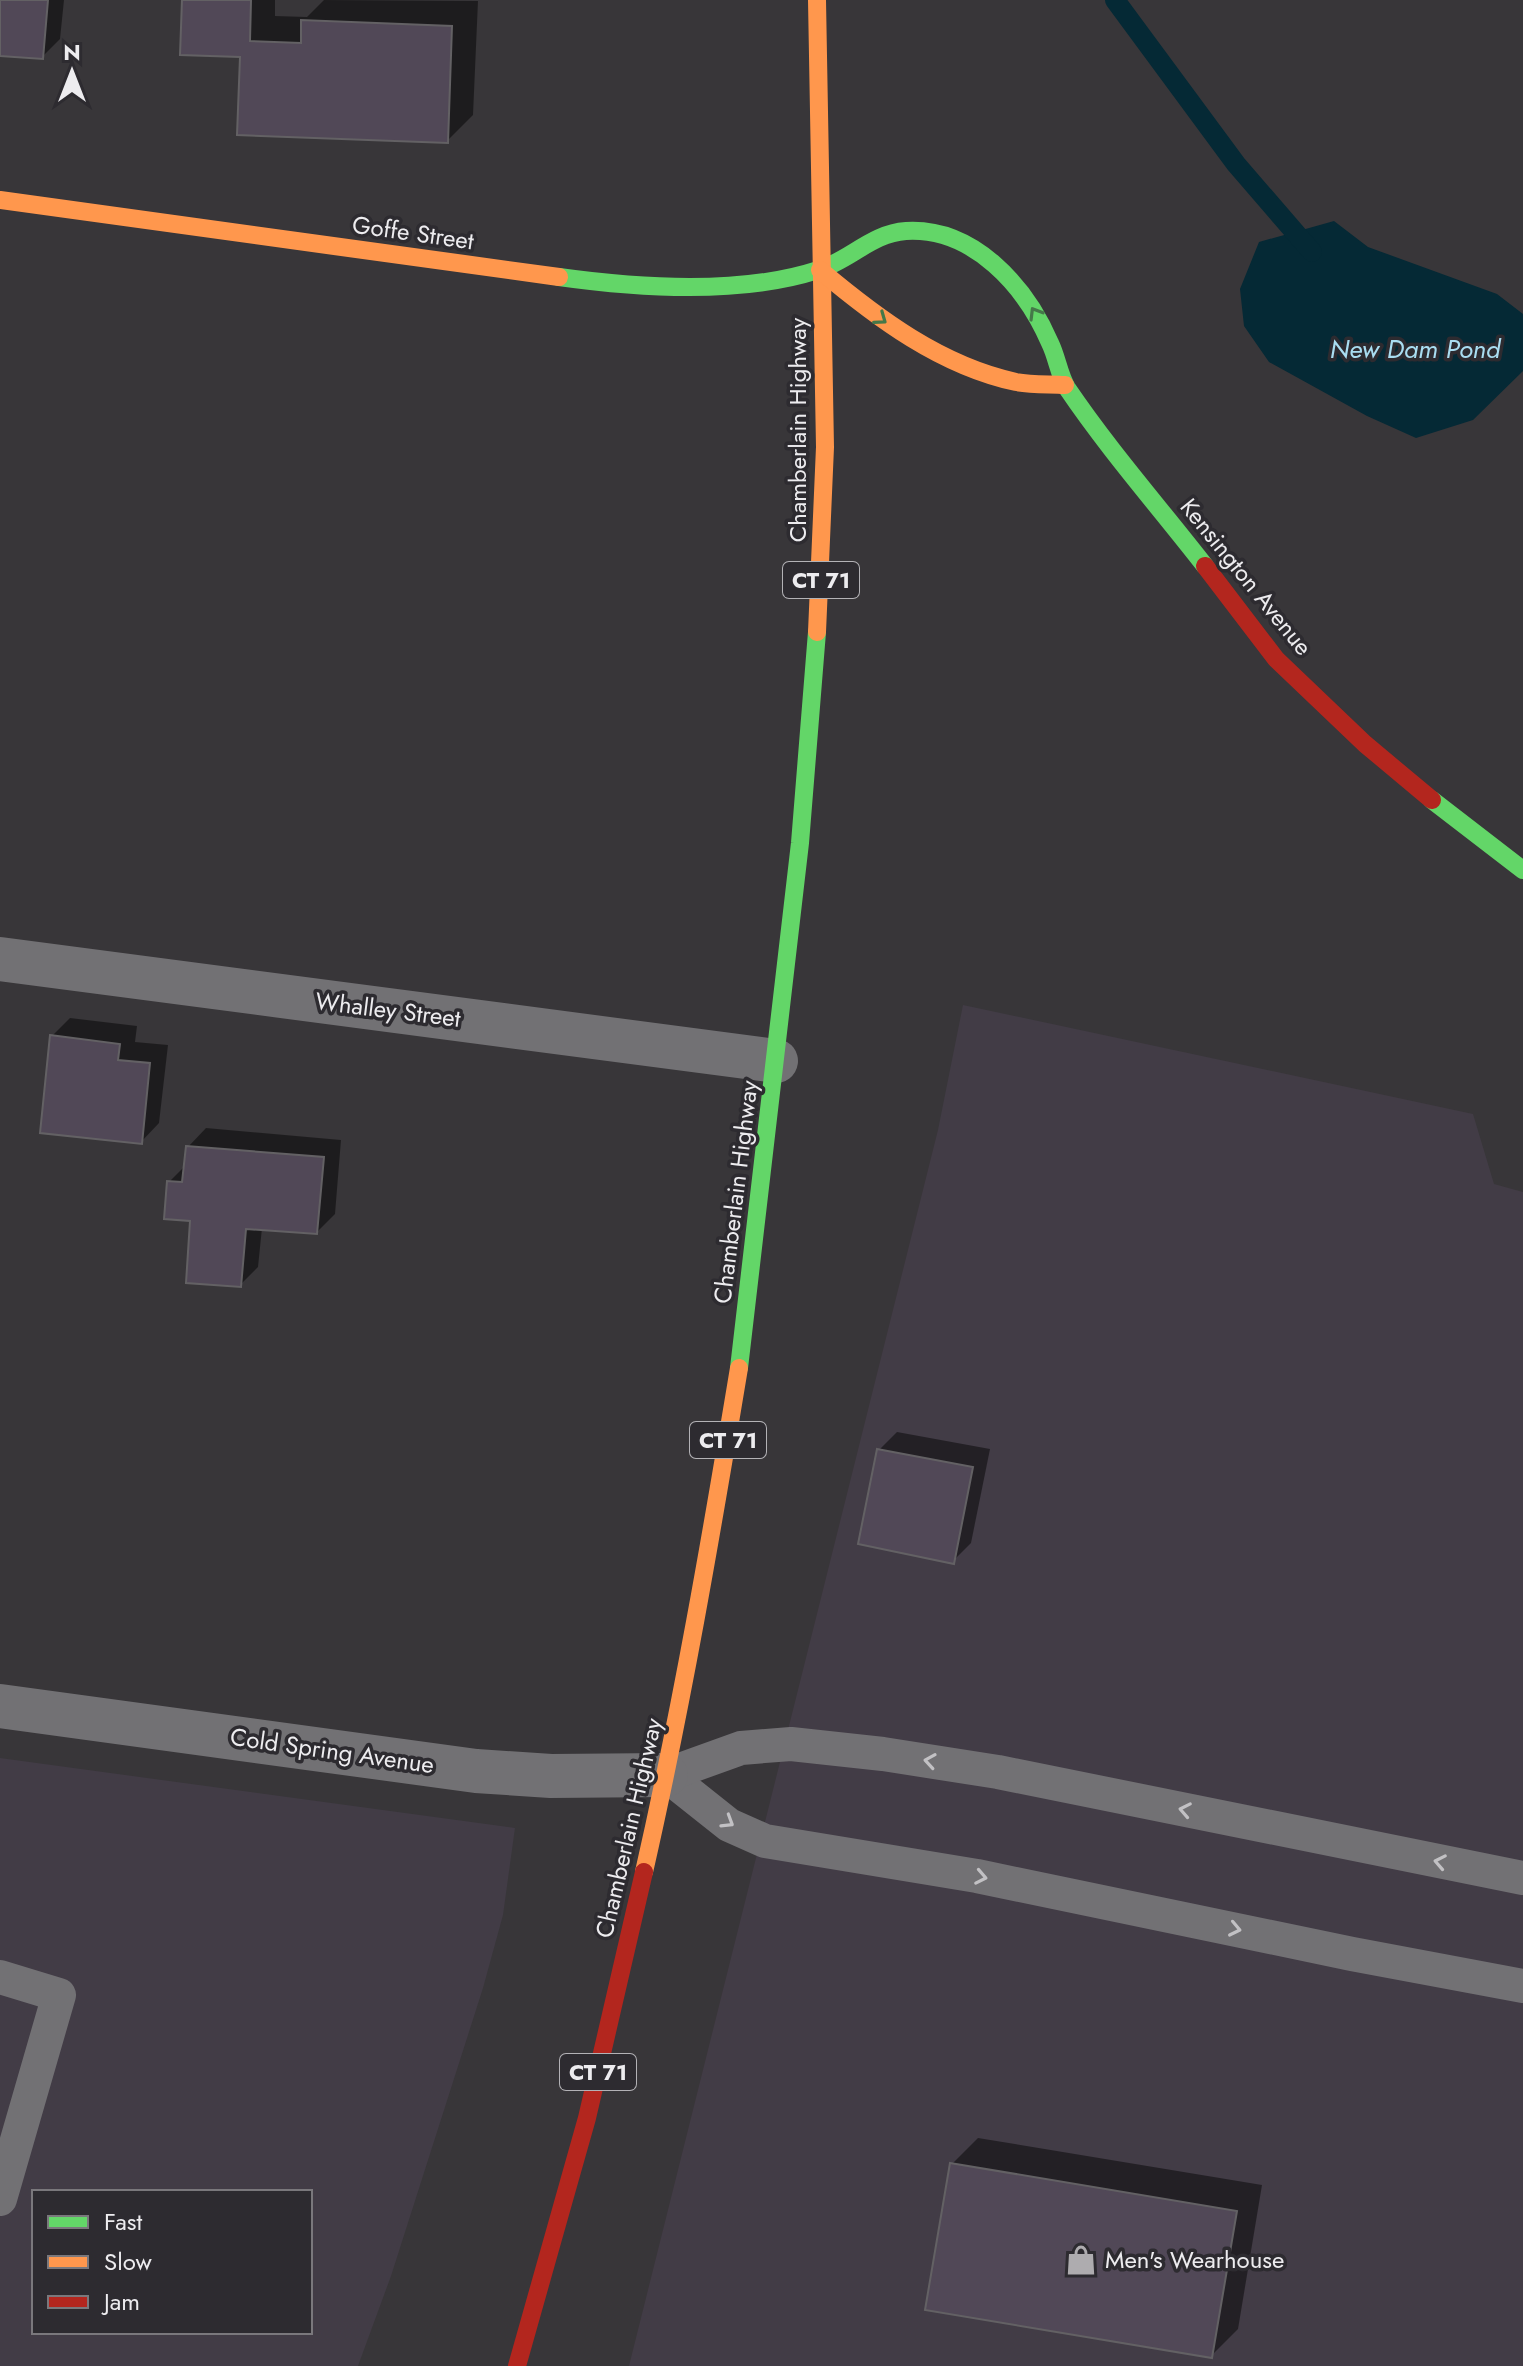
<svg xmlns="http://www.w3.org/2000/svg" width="1523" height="2366" font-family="Jost,sans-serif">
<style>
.built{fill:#423c46;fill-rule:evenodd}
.water{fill:#052935}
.shadow{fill:#0007}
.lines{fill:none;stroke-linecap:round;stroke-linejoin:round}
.stream{stroke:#052935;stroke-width:20}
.building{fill:#514857;stroke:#636164;stroke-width:2}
.lane{stroke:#727174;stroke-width:34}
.street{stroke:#727174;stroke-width:44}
.fast{stroke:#63d668;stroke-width:18}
.slow{stroke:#ff974d;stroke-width:18}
.jam{stroke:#b3261e;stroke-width:18}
.oneway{stroke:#457849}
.oneway2{stroke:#c2c1c4}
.labels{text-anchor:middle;stroke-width:7;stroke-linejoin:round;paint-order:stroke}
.shield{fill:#2d2b30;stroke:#b3b2b6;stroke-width:2}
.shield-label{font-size:22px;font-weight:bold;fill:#edecef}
.street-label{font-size:24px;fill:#edecef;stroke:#2d2b30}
.poi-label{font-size:24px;fill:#edecef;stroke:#2d2b30;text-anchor:start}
.water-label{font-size:26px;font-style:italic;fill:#a9ddf1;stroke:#2d2b30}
</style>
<rect width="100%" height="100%" fill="#383639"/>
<!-- built -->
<g class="built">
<path d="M963,1005l510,109 21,70 29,8v1174h-894l309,-1236z"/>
<path d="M0,1758l515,70 -12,87 -20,73 -92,288 -33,90h-358zM34,2192h276v140h-276z"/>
</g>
<!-- water -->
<path class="water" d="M1334,221l34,26 129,47 26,20v57l-50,49 -57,18 -49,-22 -98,-54 -25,-36 -4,-37 19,-47z"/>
<!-- shadow -->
<g class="shadow">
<path d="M0,0h64l-4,39 -18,18 -42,-3z"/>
<path d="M184,0h91v16l32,1 17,-17 154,1 -5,114 -26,26 -205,-86z"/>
<path d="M70,1018l67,8 -2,16 33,3 -9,78 -18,19 -89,-106z"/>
<path d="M206,1128l135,12 -6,74 -18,18 -55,-4 -4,39 -18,18 -71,-103 17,-17 2,-18z"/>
<path d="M897,1432l93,17 -19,94 -18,18 -74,-111z"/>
<path d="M978,2138l284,47 -24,144 -26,26 -260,-191z"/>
</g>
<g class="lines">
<!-- stream -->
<path class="stream" d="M1115,0l121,164 76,88"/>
</g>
<!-- building -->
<g class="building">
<path d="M0,0h48l-5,59 -43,-3z"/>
<path d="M182,0h69l-1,41 51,2v-23l151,6 -4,117 -211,-8 3,-78 -60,-2z"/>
<path d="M50,1035l70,9 -2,16 32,3 -8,81 -102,-11z"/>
<path d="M186,1146l138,11 -7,77 -71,-5 -5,58 -55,-4 4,-62 -26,-2 3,-38 15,1z"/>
<path d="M877,1449l96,18 -19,97 -96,-20z"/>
<path d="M950,2163l287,48 -25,147 -287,-48z"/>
</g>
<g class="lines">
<!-- lane -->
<g class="lane">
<path d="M666,1775l63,50 36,16 212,35 375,78 171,32"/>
<path d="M666,1775l75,-27 50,-4 92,10 115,18 525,106"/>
<path d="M0,1977l59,18 -59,204"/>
</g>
<!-- street -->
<g class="street">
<path d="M0,959l776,102"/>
<path d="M0,1706l476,65 75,5 115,-1"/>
</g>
<!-- fast -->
<g class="fast">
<path d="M559,277c79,11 182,18 259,-7 31,-9 54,-37 88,-39 68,-4 120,56 144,112 7,14 9,32 17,45 42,62 92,119 138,178"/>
<path d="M1432,800l91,70"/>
<path d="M739,1368l61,-525 17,-211"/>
</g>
<!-- slow -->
<g class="slow">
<path d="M817,0l8,447 -8,185"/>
<path d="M0,200l559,77"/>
<path d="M820,270c57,48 121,96 196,112 16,3 33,2 49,3"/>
<path d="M644,1872c38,-167 67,-335 95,-504"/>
</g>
<!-- jam -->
<g class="jam">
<path d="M1205,566l71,93 89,85 67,56"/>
<path d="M517,2366l70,-248 57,-246"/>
</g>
</g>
<!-- one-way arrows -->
<defs><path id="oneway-chevron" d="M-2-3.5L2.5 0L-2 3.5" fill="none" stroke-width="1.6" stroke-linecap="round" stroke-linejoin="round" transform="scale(2)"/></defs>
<g class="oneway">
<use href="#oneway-chevron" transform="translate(1035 313) rotate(-121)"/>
<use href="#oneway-chevron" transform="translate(881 319) rotate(36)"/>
</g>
<g class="oneway2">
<use href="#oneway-chevron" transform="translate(930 1761) rotate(-171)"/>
<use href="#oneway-chevron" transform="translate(1185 1810) rotate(-169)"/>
<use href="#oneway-chevron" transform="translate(728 1822) rotate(32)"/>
<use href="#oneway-chevron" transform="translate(1440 1862) rotate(-169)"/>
<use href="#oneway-chevron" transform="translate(981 1877) rotate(11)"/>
<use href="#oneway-chevron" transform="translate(1235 1929) rotate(12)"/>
</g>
<!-- icons -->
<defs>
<g id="shop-bare" transform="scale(2.4)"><path d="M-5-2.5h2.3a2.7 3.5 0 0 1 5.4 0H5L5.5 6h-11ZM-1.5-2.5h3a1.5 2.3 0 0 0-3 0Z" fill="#aeacaf" stroke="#2d2b30" stroke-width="2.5" paint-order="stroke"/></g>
</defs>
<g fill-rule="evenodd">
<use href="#shop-bare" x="1081" y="2260"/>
</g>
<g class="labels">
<!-- shield labels -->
<g class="shield">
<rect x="783" y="562" width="76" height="36" rx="6"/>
<rect x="690" y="1422" width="76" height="36" rx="6"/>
<rect x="560" y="2054" width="76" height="36" rx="6"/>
</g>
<g class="shield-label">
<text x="821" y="588">CT 71</text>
<text x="728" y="1448">CT 71</text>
<text x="598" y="2080">CT 71</text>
</g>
<!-- street labels -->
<g class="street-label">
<text transform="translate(413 233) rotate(8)" y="8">Goffe Street</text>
<text transform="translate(798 430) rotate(-90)" y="8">Chamberlain Highway</text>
<text transform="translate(1246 577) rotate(51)" y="8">Kensington Avenue</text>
<text transform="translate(388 1010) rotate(7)" y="8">Whalley Street</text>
<text transform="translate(736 1192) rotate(-83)" y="8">Chamberlain Highway</text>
<text transform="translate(332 1751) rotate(8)" y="8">Cold Spring Avenue</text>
<text transform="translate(629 1828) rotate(-77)" y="8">Chamberlain Highway</text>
</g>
<!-- poi labels -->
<g class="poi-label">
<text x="1105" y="2268">Men's Wearhouse</text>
</g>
<!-- water labels -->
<g class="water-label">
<text x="1415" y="358">New Dam Pond</text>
</g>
</g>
<!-- legend -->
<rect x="32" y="2190" width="280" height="144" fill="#2d2b30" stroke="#7a787c" stroke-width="2"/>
<rect x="48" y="2216" width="40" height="12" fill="#63d668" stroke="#7a787c" stroke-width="2"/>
<text x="104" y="2230" font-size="24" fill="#edecef">Fast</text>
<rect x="48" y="2256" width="40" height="12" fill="#ff974d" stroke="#7a787c" stroke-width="2"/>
<text x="104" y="2270" font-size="24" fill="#edecef">Slow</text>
<rect x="48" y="2296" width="40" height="12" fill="#b3261e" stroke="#7a787c" stroke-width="2"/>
<text x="104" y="2310" font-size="24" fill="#edecef">Jam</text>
<!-- north arrow -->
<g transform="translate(72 72)" stroke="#2d2b30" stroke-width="6" paint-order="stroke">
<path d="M0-6L14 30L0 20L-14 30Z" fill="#edecef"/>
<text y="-12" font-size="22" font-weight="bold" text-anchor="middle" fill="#edecef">N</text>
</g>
</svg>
